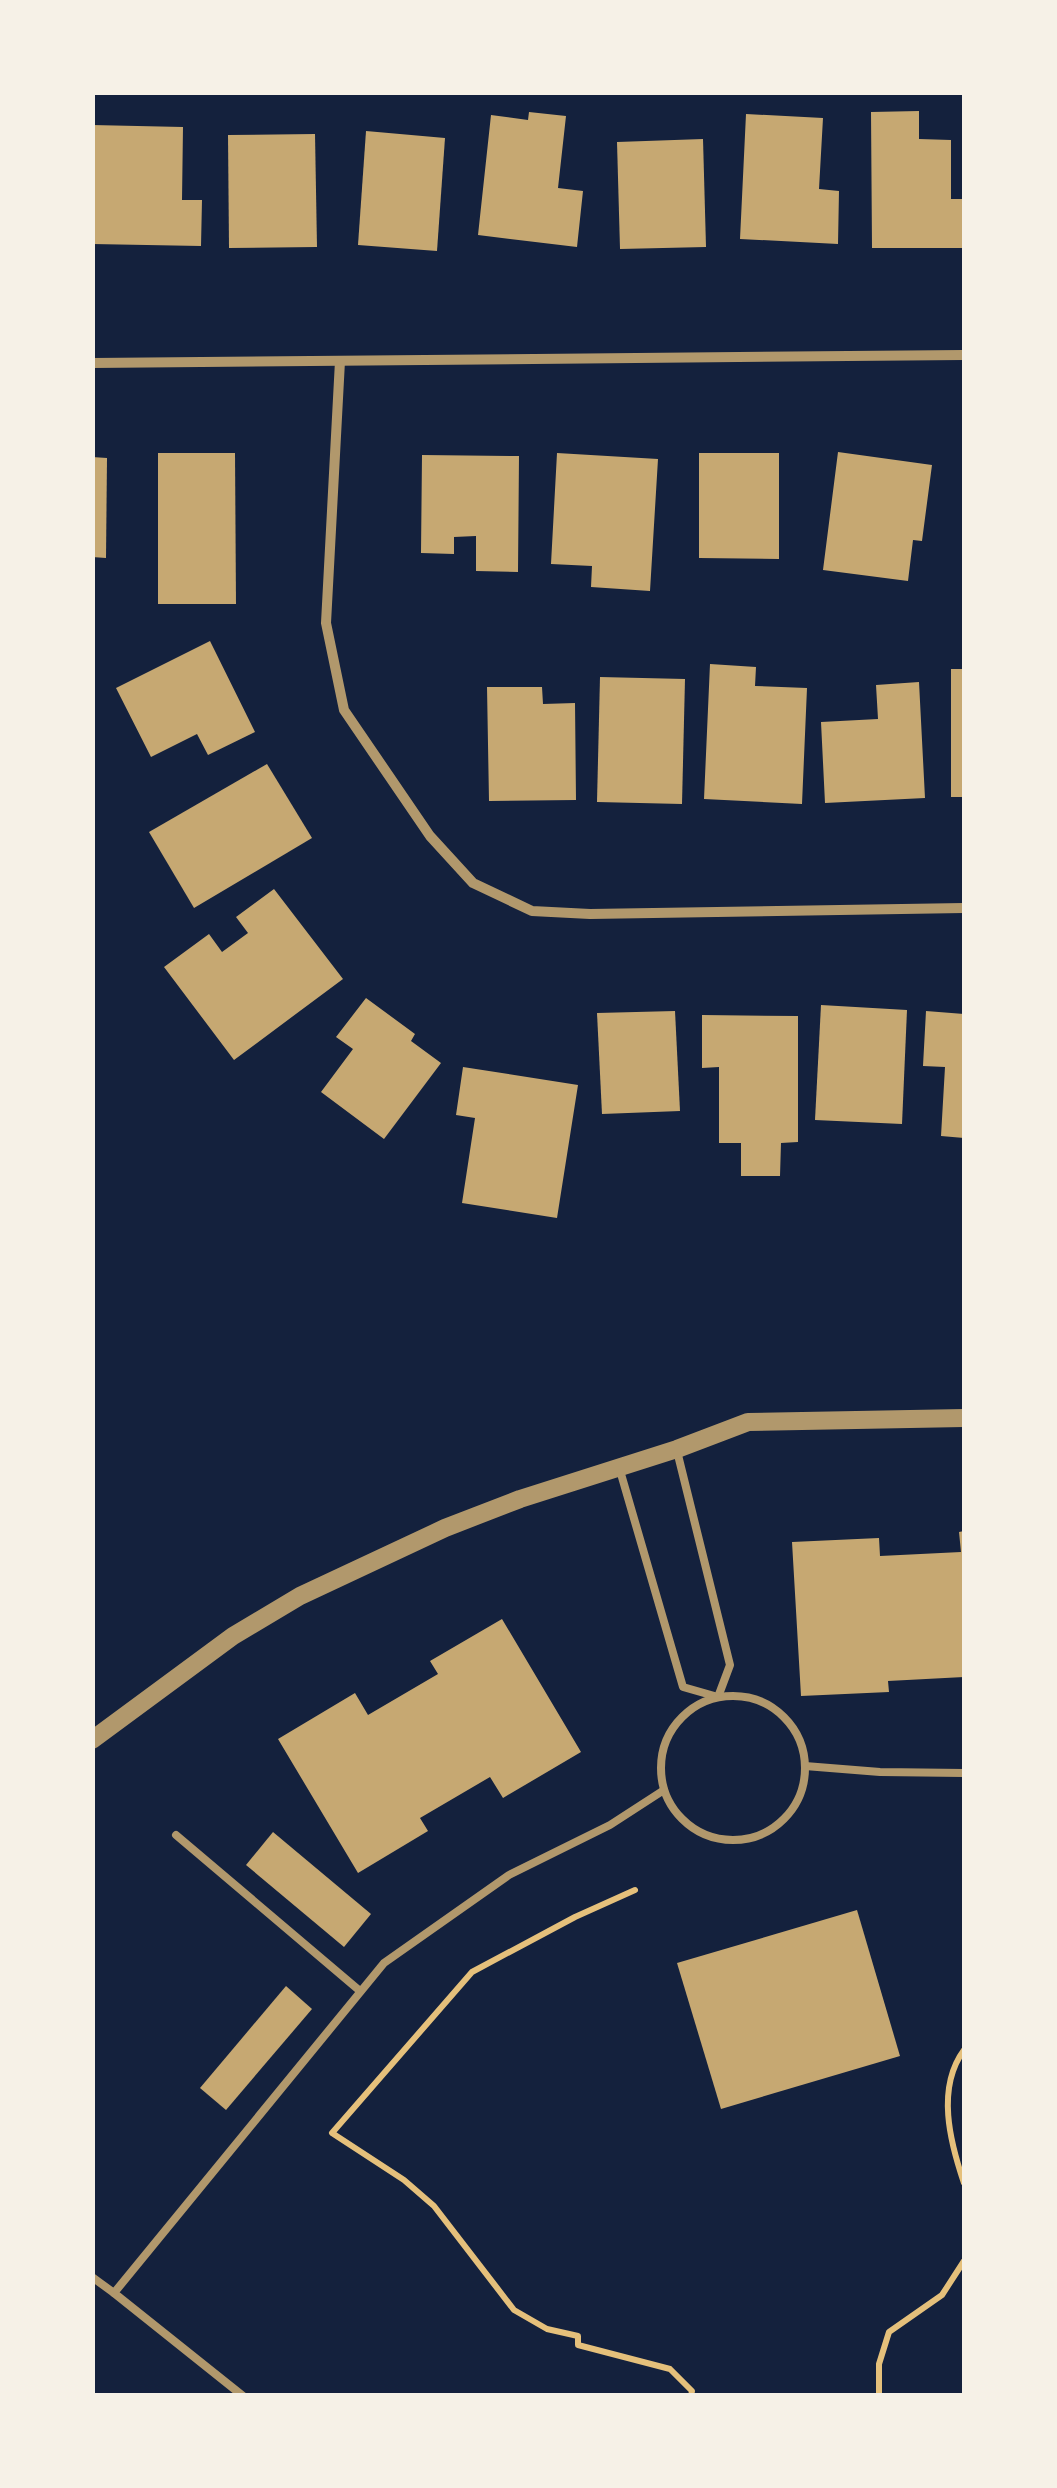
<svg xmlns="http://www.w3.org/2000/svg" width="1057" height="2488" font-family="Arial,sans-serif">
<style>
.building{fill:#c6a872}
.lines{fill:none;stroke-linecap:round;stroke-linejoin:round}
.path{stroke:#e5c07b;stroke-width:6}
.service{stroke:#b1986c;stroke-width:8}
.minor{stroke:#b1986c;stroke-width:10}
.tertiary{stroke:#b1986c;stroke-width:18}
</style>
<rect width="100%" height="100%" fill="#14213d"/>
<!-- building -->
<g class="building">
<path d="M919,111v28l32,1v59h13v49h-92l-1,-136z"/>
<path d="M529,112l37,4 -8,72 25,3 -6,56 -99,-12 13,-120 37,5z"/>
<path d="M746,114l77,4 -4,71 20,2 -1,53 -98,-5z"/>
<path d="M92,125l91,2 -1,73h20l-1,46 -109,-2z"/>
<path d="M366,131l79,7 -8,113 -79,-6z"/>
<path d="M315,134l2,113 -88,1 -1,-113z"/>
<path d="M703,139l3,108 -86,2 -3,-107z"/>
<path d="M838,452l94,13 -10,76 -9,-1 -5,41 -85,-11z"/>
<path d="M158,453h77l1,151h-78z"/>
<path d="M557,453l101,6 -8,132 -59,-4 1,-21 -41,-2z"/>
<path d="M699,453h80v106l-80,-1z"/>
<path d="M422,455l97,1 -1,116 -42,-1v-35l-22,1v17l-33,-1z"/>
<path d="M92,457l15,1 -1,100 -14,-1z"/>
<path d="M210,641l45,91 -47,23 -11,-21 -46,23 -35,-69z"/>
<path d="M710,664l46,3 -1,19 52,2 -5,116 -98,-5z"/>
<rect x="951" y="669" width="13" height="128"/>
<path d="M600,677l85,2 -3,125 -85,-2z"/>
<path d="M919,682l6,116 -100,5 -4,-81 57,-3 -2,-34z"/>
<path d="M487,687h55l1,17 32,-1 1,97 -87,1z"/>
<path d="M267,764l45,74 -118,70 -45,-76z"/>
<path d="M274,889l69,90 -109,81 -70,-93 45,-33 13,18 26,-19 -12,-16z"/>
<path d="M366,998l49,36 -4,7 30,22 -57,76 -63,-47 32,-43 -17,-12z"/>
<path d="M821,1005l86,5 -5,114 -87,-4z"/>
<path d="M675,1011l5,100 -78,3 -5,-101z"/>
<path d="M926,1011l38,3v124l-23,-2 4,-69 -22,-1z"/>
<path d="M702,1015l96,1v126l-17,1 -1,33h-39v-33h-22v-76l-17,1z"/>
<path d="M463,1067l115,18 -21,133 -95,-15 13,-85 -19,-3z"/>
<path d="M964,1531v146l-76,4 1,11 -88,4 -9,-154 87,-4 1,18 81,-4 -2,-20z"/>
<path d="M502,1619l79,133 -78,46 -13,-21 -70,41 8,13 -70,42 -80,-134 77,-46 13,22 70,-41 -8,-13z"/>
<path d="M273,1832l98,82 -27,33 -98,-82z"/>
<path d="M857,1910l43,146 -179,53 -44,-146z"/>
<path d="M286,1986l26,23 -86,101 -26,-22z"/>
</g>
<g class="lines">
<!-- path -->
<g class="path">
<path d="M635,1890l-60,27 -103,55 -140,161 72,47 30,26 80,104 33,19 31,7v9l92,24 22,22 -1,5"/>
<path d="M964,2050c-28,38 -14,92 0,133"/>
<path d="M879,2396v-32l10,-32 53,-37 22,-34"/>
</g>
<!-- service -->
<g class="service">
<path d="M619,1467l64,220 35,10 12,-32 -53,-214"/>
<circle cx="733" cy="1768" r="72"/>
<path d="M805,1766l75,6 84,1"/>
<path d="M176,1835l184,156"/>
<path d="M92,2277l22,16"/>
<path d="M243,2396l-129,-103 270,-330 125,-88 101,-50 54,-35"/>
</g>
<!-- minor -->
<g class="minor">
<path d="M340,361l-14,262 18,87 86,126 43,47 59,28 58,3 374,-6"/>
<path d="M92,363l872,-8"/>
</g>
<!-- tertiary -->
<path class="tertiary" d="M92,1740l141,-104 67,-40 145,-68 75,-29 157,-50 71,-27 216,-4"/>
</g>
<!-- border -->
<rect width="1057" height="2488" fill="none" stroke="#f6f1e7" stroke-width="190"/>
</svg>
